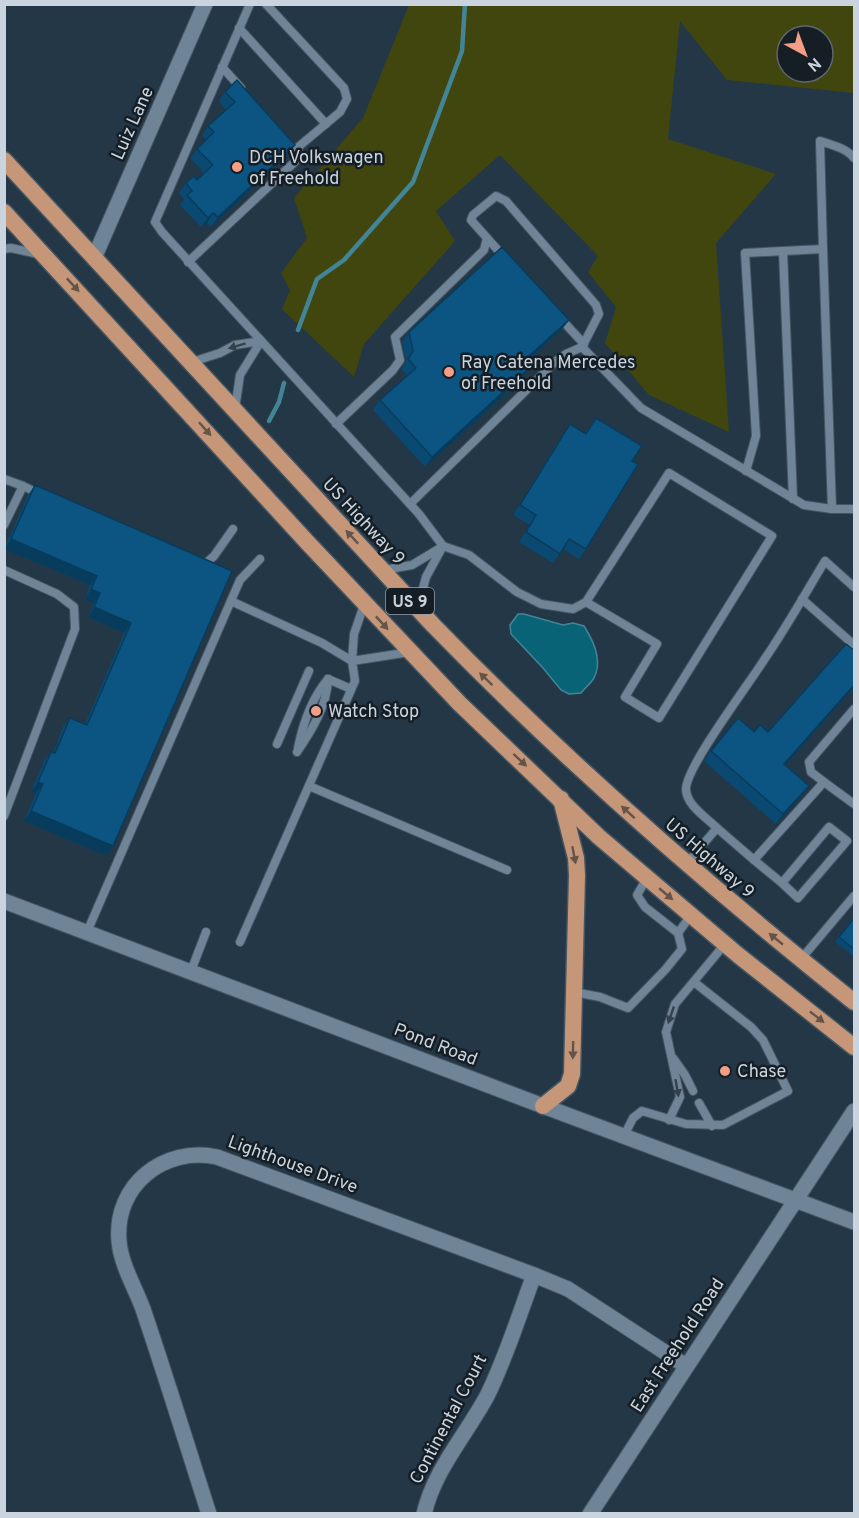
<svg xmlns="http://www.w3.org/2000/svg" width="859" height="1518" font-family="Overpass,sans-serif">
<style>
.green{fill:#40460d;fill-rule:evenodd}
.water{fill:#096377;stroke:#438596;stroke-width:1.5}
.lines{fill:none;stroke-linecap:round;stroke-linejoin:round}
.stream{stroke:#438596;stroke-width:4.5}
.service-casing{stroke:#455562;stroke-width:10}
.minor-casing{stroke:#455562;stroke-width:17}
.tertiary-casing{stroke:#455562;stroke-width:17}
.secondary-casing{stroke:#455562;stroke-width:17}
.trunk-casing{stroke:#455562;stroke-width:19}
.service{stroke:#6f8597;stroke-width:8}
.minor{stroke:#6f8597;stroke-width:15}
.tertiary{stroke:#6f8597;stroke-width:15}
.secondary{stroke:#6f8597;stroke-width:15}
.trunk{stroke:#c69678;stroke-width:16}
.wall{fill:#0a4971}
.shaded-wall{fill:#083c5c}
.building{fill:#0c5583;stroke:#083c5c;stroke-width:1.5}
.oneway{fill:#65544a}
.oneway2{fill:#34424d}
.poi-dot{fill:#f49e88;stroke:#151e25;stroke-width:2}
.labels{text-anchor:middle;stroke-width:5;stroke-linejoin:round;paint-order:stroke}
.shield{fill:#151e25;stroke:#939da6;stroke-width:1.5}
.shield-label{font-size:16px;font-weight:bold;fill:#c9d4de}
.street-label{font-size:18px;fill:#c9d4de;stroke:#151e25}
.poi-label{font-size:18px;fill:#c9d4de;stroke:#151e25;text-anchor:start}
</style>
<rect width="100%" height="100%" fill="#243747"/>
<!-- green -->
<path class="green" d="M409,5h445v88l-127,-13 -47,-59 -12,118 108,35 -60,69 13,189 -80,-37 -44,-52 11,-36 -28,-35 10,-16 -98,-101 -64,56 19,30 -91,103 -10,33 -72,-68 8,-19 -9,-17 26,-35 -13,-40 69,-80zM787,36h36v36h-36z"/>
<!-- water -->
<path class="water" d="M518,614h6l39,11 10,-2 11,3c9,14 19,35 10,52 -3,5 -9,10 -13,15l-12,1 -8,-4 -18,-22 -32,-34 -1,-9z"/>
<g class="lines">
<!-- stream -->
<g class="stream">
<path d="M298,330l19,-51 27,-19 69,-78 49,-131 3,-47"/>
<path d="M269,421l10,-19 5,-19"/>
</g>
<!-- service casing -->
<g class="service-casing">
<g id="service">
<path d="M250,4l-95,218 7,10 257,282 24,32 26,9 48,37 24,12 32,5 13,-7 83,-129 103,63 -113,182 -34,-21 32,-53 -71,-42"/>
<path d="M239,28l87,96"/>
<path d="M222,67l19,21"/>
<path d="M487,238l17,19"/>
<path d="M4,249l7,-1 27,6"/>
<path d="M823,249l9,260"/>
<path d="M783,251l10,248"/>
<path d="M188,262l113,-106 -4,-8 43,-36 7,-13 -3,-11 -78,-84"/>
<path d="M561,319l23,25"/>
<path d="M192,362l28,-9 15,-8 26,-4 -21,34 -5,34"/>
<path d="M336,424l57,-54 7,-10 -5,-23 89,-87 3,-12 -16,-18 2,-5 23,-19 10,5 90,104 3,9 -17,33 59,61 163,97 28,4h22"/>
<path d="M746,471l10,-35 -11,-183 78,-4 -3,-108c12,4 26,7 34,17"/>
<path d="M4,479l19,7 -19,39"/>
<path d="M23,486l17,8"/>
<path d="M410,504l145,-142 11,-8 16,-7"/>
<path d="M200,562l5,2 9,-8 19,-27"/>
<path d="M4,570l53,24 17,13 1,22 -71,187"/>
<path d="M384,570l28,-5 30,-18"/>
<path d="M802,599l52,46"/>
<path d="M231,601l91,42 30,18 3,20 -115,261"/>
<path d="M364,605l-10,29 -2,27 58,-9"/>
<path d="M418,607l8,-30 17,-31"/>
<path d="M328,679l23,10"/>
<path d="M277,744l32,-73"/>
<path d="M298,748c5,-25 14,-50 30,-69"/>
<path d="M297,752c15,-22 30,-46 31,-73"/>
<path d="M824,782l30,22"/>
<path d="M309,786l198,84"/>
<path d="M717,828l37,32 70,-78 -13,-10 -2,-10 45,-53"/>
<path d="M754,860l28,23 16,15 49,-57 -18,-14 -47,56"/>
<path d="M686,864l31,-36c-10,-10 -31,-23 -31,-39 0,-22 63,-105 78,-129 22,-32 41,-66 61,-99l29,26"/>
<path d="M87,932l153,-352 20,-21"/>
<path d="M678,933l13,-18"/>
<path d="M801,959l53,-63"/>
<path d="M191,971l15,-39"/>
<path d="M574,992l26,5 28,11 37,-38 17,-21 -4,-16 -33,-26 -8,-12 10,-17"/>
<path d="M673,1058l12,17 8,16"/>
<path d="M699,1103l13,23"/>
<path d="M669,1120l11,-23 -14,-65 9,-28 50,-60"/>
<path d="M624,1136l9,-18 9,-7 44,13 37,1 65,-34 -25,-51 -12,-13 -57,-45"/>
</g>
</g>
<!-- minor casing -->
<g class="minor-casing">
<g id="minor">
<path d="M94,258l111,-254"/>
<path d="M209,1514c-22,-69 -43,-137 -66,-205 -8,-22 -22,-44 -24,-68 -5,-56 45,-95 98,-84l317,118 34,14 118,77"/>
<path d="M424,1514c10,-44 42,-79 63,-118 19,-38 32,-81 47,-121"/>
</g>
</g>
<!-- tertiary casing -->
<g class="tertiary-casing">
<path id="tertiary" d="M4,901l539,205"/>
</g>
<!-- secondary casing -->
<g class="secondary-casing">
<g id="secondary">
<path d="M543,1106l311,116"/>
<path d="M590,1514l264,-403"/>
</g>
</g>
<!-- trunk casing -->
<g class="trunk-casing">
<g id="trunk">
<path d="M4,160l429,465c132,136 273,259 421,377"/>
<path d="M4,212l303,330 153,162 139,133 139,118 116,92"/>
<path d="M543,1106l25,-20 4,-12 5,-199 -1,-17 -15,-59"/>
</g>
</g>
<!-- service -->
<use href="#service" class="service"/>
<!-- minor -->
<use href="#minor" class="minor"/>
<!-- tertiary -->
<use href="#tertiary" class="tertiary"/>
<!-- secondary -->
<use href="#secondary" class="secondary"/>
<!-- trunk -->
<use href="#trunk" class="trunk"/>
</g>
<!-- wall -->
<g class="wall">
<path d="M225,92l63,62 -77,73 -4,-4 -6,4 -21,-22 4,-6 -5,-6 7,-10 11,-3 7,-7 -14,-15 7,-9 9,-9 -4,-4 6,-10 18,-16 -7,-9z"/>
<path d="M569,320l-7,9 -39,36 -2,15 -96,87 -52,-57 7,-10 27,-25 -6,-6 5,-8 -4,-19 7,-10z"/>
<path d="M596,418l36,43 -46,88 -7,10 -16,-10 -10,14 -34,-21 11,-17 -17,-10 57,-91 15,9z"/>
<path d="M35,485l197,86 -125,285 -83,-35 12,-28 -5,-1 13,-31 7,-9 2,1 10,-26 7,-9 15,6 39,-91 -36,-16 6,-14 -9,-4 5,-14 -86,-36 24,-54z"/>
<path d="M855,651v35l-70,79 24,21 -7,9 -26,29 -72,-63 7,-10 43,-19h14z"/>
<path d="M855,917v40l-20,-15z"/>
</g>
<!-- shaded-wall -->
<g class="shaded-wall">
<path d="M295,145l-7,9 -77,73 7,-10z"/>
<path d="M213,213l-6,10 -6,4 7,-9z"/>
<path d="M569,320l-7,9 -48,44 7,-10z"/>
<path d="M527,370l-6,10 -96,87 7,-10z"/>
<path d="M11,539l86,37 -7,9 -86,-36z"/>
<path d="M91,589l9,4 -6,10 -9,-4z"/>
<path d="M94,607l37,16 -7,10 -36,-16z"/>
<path d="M855,684v2l-78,88 7,-10z"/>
<path d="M38,782l5,2 -7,9 -5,-1z"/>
<path d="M809,786l-7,9 -26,29 7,-10z"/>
<path d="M31,811l82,35 -6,10 -83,-35z"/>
</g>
<!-- building -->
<g class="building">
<path d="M237,80l58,65 -77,72 -5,-4 -5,5 -21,-23 5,-4 -6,-8 8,-7 3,4 16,-15 -16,-16 17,-17 -6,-6 27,-24 -10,-10z"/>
<path d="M502,247l67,73 -48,43 6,7 -95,87 -52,-57 36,-32 -8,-9 5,-8 -4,-19z"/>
<path d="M596,418l46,28 -10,15 6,3 -52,85 -17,-10 -9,15 -34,-22 10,-17 -16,-10 50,-81 16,10z"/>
<path d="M35,485l197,86 -119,275 -82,-35 12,-27 -5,-2 13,-30 4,1 15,-35 17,7 44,-102 -37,-16 6,-14 -9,-4 6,-13 -86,-37z"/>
<path d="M846,644l9,7v33l-71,80 25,22 -26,28 -72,-63 27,-33 16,14 6,-7 8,7z"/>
<path d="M855,917v33l-16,-13z"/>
</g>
<!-- one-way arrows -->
<defs><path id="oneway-solid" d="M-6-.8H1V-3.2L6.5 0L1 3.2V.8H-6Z" transform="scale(1.5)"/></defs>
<g class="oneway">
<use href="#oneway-solid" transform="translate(73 285) rotate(47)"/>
<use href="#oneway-solid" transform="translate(205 429) rotate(48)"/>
<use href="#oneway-solid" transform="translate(352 537) rotate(-133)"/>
<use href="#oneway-solid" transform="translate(382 623) rotate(47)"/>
<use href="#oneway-solid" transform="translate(486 679) rotate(-136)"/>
<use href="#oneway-solid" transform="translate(520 760) rotate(43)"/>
<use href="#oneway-solid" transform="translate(628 812) rotate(-138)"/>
<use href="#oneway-solid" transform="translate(574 855) rotate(79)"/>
<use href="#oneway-solid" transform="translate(666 894) rotate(40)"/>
<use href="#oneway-solid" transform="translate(776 939) rotate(-141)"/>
<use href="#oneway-solid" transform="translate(817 1017) rotate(38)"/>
<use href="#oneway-solid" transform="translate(573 1050) rotate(91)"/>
</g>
<g class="oneway2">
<use href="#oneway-solid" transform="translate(237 346) rotate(163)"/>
<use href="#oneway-solid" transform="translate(671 1015) rotate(109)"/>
<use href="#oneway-solid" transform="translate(677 1088) rotate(80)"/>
</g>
<!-- markers -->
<g class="poi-dot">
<circle cx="237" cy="167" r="6"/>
<circle cx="449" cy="372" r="6"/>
<circle cx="316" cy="711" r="6"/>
<circle cx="725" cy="1071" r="6"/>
</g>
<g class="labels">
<!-- shield labels -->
<rect class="shield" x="386" y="588" width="48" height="26" rx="4.5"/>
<g class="shield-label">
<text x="410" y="607">US 9</text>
</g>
<!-- street labels -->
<g class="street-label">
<text transform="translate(132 123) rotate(-66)" y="6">Luiz Lane</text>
<text transform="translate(364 521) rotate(47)" y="6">US Highway 9</text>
<text transform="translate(710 858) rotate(41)" y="6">US Highway 9</text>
<text transform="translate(436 1044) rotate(21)" y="6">Pond Road</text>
<text transform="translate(293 1164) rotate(20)" y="6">Lighthouse Drive</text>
<text transform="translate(677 1345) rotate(-57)" y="6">East Freehold Road</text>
<text transform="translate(448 1419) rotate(-62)" y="6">Continental Court</text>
</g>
<!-- poi labels -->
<g class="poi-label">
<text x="249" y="163">DCH Volkswagen<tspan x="249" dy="21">of Freehold</tspan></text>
<text x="461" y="368">Ray Catena Mercedes<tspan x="461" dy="21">of Freehold</tspan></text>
<text x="328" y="717">Watch Stop</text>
<text x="737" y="1077">Chase</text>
</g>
</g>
<!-- border -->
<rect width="859" height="1518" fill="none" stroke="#c9d4de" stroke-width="12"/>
<!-- north arrow -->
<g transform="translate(805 54) rotate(139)"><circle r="28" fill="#151e25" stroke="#5d676f" stroke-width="1.5"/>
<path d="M0-4.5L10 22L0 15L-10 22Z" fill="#f49e88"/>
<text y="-9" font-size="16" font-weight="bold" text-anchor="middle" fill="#c9d4de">N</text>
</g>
</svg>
